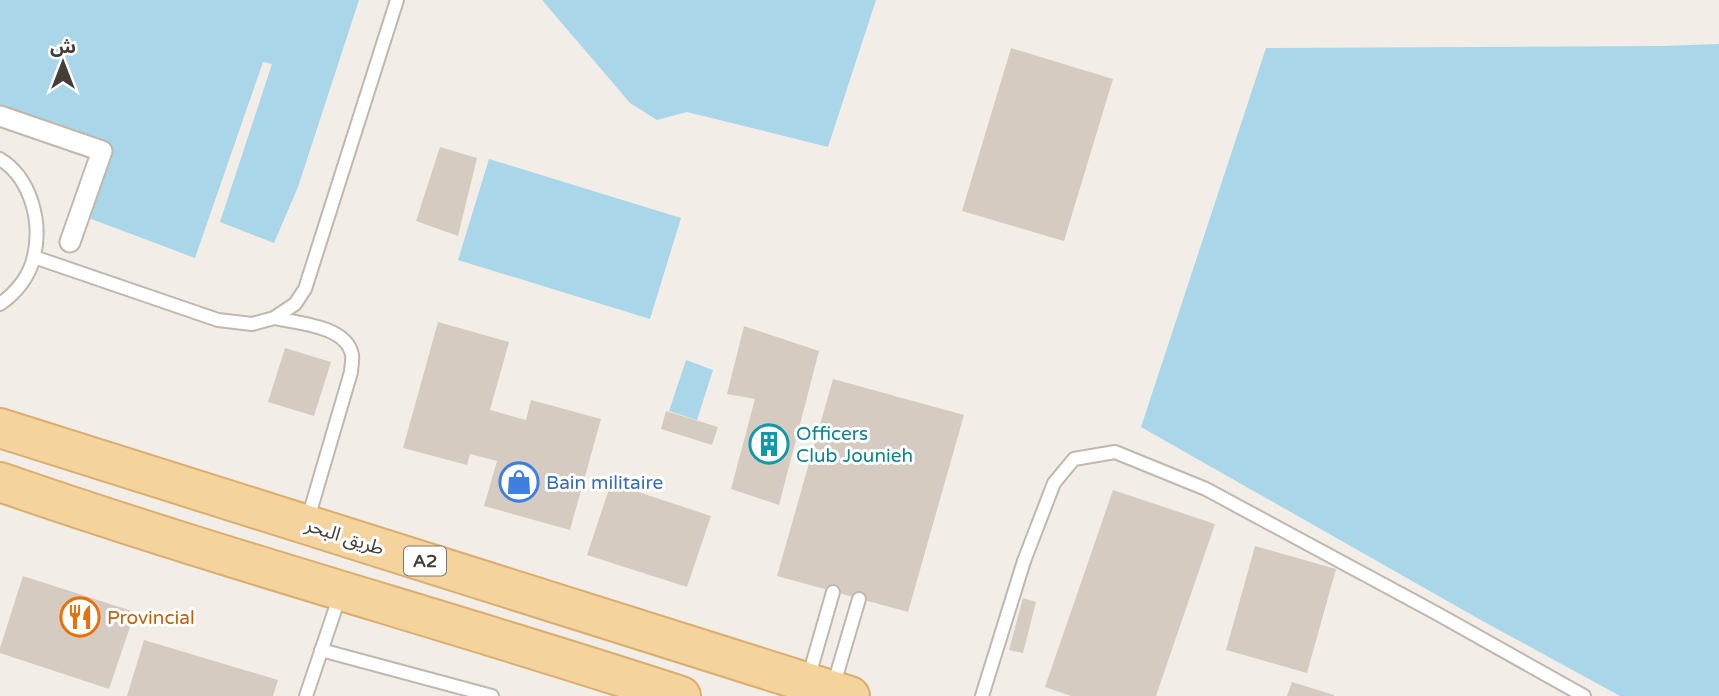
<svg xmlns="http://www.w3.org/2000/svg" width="1719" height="696" font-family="'Varela Round','Noto Sans Arabic',sans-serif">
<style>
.water{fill:#a9d6e9}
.building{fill:#d6cbc1}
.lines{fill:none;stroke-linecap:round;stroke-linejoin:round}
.service-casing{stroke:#c0b7ae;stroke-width:16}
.pedestrian-casing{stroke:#c0b7ae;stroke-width:23}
.primary-casing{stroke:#d9ae6f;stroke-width:42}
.service{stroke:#fff;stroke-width:12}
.pedestrian{stroke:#fff;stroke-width:19}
.primary{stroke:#f5d39d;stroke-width:38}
.labels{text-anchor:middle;stroke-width:6;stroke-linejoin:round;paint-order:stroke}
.shield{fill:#fff;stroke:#7d7873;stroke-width:2}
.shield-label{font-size:18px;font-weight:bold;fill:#453e37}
.culture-label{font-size:19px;fill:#0d838f;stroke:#fff;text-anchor:start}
.shop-label{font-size:19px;fill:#366cbe;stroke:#fff;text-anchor:start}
.street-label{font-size:19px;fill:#453e37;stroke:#fff}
.food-label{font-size:19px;fill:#c56008;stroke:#fff;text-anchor:start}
</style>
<rect width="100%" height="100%" fill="#f2eee7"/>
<!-- water -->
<g class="water">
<path d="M0,0h359l-61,187 -24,56 -54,-21 52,-158 -9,-2 -68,196 -109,-41 24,-68 -110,-38z"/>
<path d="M542,0h334l-48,147 -141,-35 -30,8 -27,-17z"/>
<path d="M1719,44v652h-99l-141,-77 -338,-192 125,-379 396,-2z"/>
<path d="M489,159l192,59 -31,101 -192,-59z"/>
<path d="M686,360l27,10 -16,50 -28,-9z"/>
</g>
<!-- building -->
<g class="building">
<path d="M1011,48l102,31 -49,162 -102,-30z"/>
<path d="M440,147l37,11 -19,78 -42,-15z"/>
<path d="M438,322l71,20 -19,68 36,10 5,-20 70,19 -31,111 -86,-24 13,-45 -27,-7 -3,11 -64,-17z"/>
<path d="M744,326l75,25 -40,154 -48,-16 24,-90 -28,-5z"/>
<path d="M285,348l46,14 -17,54 -46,-14z"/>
<path d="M833,379l131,36 -56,197 -131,-36z"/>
<path d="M666,411l52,16 -6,18 -51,-16z"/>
<path d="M611,483l100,33 -24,71 -100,-32z"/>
<path d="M1113,490l102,34 -59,172h-85l-26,-9z"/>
<path d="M1255,546l81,23 -29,104 -81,-23z"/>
<path d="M23,576l112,36 -26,77 -109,-36v-5z"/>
<path d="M1023,598l13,4 -13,51 -14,-3z"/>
<path d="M144,640l134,40 -5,16h-146z"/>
<path d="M1292,682l42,13v1h-47z"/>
</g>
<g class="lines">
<!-- service casing -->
<g class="service-casing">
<g id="service">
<path d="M0,159c31,19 42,63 34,97 -4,20 -18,37 -34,48"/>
<path d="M34,257l184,63 34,4 22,-6 21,-14 10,-15 92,-289"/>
<path d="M274,318c24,5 73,8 78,37 1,5 -1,12 -1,17l-44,150"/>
<path d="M321,650l171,46"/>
<path d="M808,679l25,-87"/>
<path d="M833,687l26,-88"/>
<path d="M306,696l34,-101"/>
<path d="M982,696l42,-135 30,-78 20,-24 41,-7 91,37 230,124 148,83"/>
</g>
</g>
<!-- pedestrian casing -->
<g class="pedestrian-casing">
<path id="pedestrian" d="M0,116l102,35 -32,91"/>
</g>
<!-- primary casing -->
<g class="primary-casing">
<g id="primary">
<path d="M0,428l850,268"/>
<path d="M0,482c225,78 455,140 681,214"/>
</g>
</g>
<!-- service -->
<use href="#service" class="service"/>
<!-- pedestrian -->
<use href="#pedestrian" class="pedestrian"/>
<!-- primary -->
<use href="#primary" class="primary"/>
</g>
<!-- icons -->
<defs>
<g id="building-ring" transform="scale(2.0125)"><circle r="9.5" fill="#fff" stroke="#0f9aa8" stroke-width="1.5"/><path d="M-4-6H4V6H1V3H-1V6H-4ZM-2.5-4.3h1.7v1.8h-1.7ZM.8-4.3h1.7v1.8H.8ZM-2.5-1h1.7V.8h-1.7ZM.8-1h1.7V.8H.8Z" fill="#0f9aa8"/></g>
<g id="shop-ring" transform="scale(2.0125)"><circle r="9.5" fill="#fff" stroke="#3f7fe0" stroke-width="1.5"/><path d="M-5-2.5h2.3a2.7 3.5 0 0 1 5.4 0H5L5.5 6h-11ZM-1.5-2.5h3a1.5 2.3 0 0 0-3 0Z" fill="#3f7fe0"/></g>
<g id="restaurant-ring" transform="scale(2.0125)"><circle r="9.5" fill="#fff" stroke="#e8710a" stroke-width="1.5"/><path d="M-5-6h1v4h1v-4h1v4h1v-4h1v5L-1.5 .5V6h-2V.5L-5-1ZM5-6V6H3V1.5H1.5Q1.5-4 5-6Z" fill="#e8710a"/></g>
</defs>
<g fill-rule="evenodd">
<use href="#building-ring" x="769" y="444"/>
<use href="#shop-ring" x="519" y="482"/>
<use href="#restaurant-ring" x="80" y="617"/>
</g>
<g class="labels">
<!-- shield labels -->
<rect class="shield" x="404" y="546.5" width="42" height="29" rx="5"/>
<g class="shield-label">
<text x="425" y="567">A2</text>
</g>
<!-- culture labels -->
<g class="culture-label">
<text x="796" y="440">Officers<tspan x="796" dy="22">Club Jounieh</tspan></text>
</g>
<!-- shop labels -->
<g class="shop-label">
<text x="546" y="489">Bain militaire</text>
</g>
<!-- street labels -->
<g class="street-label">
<text transform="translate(345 536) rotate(18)" y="7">طريق البحر</text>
</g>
<!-- food labels -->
<g class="food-label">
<text x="107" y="624">Provincial</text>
</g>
</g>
<!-- north arrow -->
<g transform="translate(63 63)" stroke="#ffffff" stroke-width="5" paint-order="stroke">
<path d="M0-5L12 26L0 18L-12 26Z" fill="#453e37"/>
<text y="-10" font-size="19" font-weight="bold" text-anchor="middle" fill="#453e37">ش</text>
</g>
</svg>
